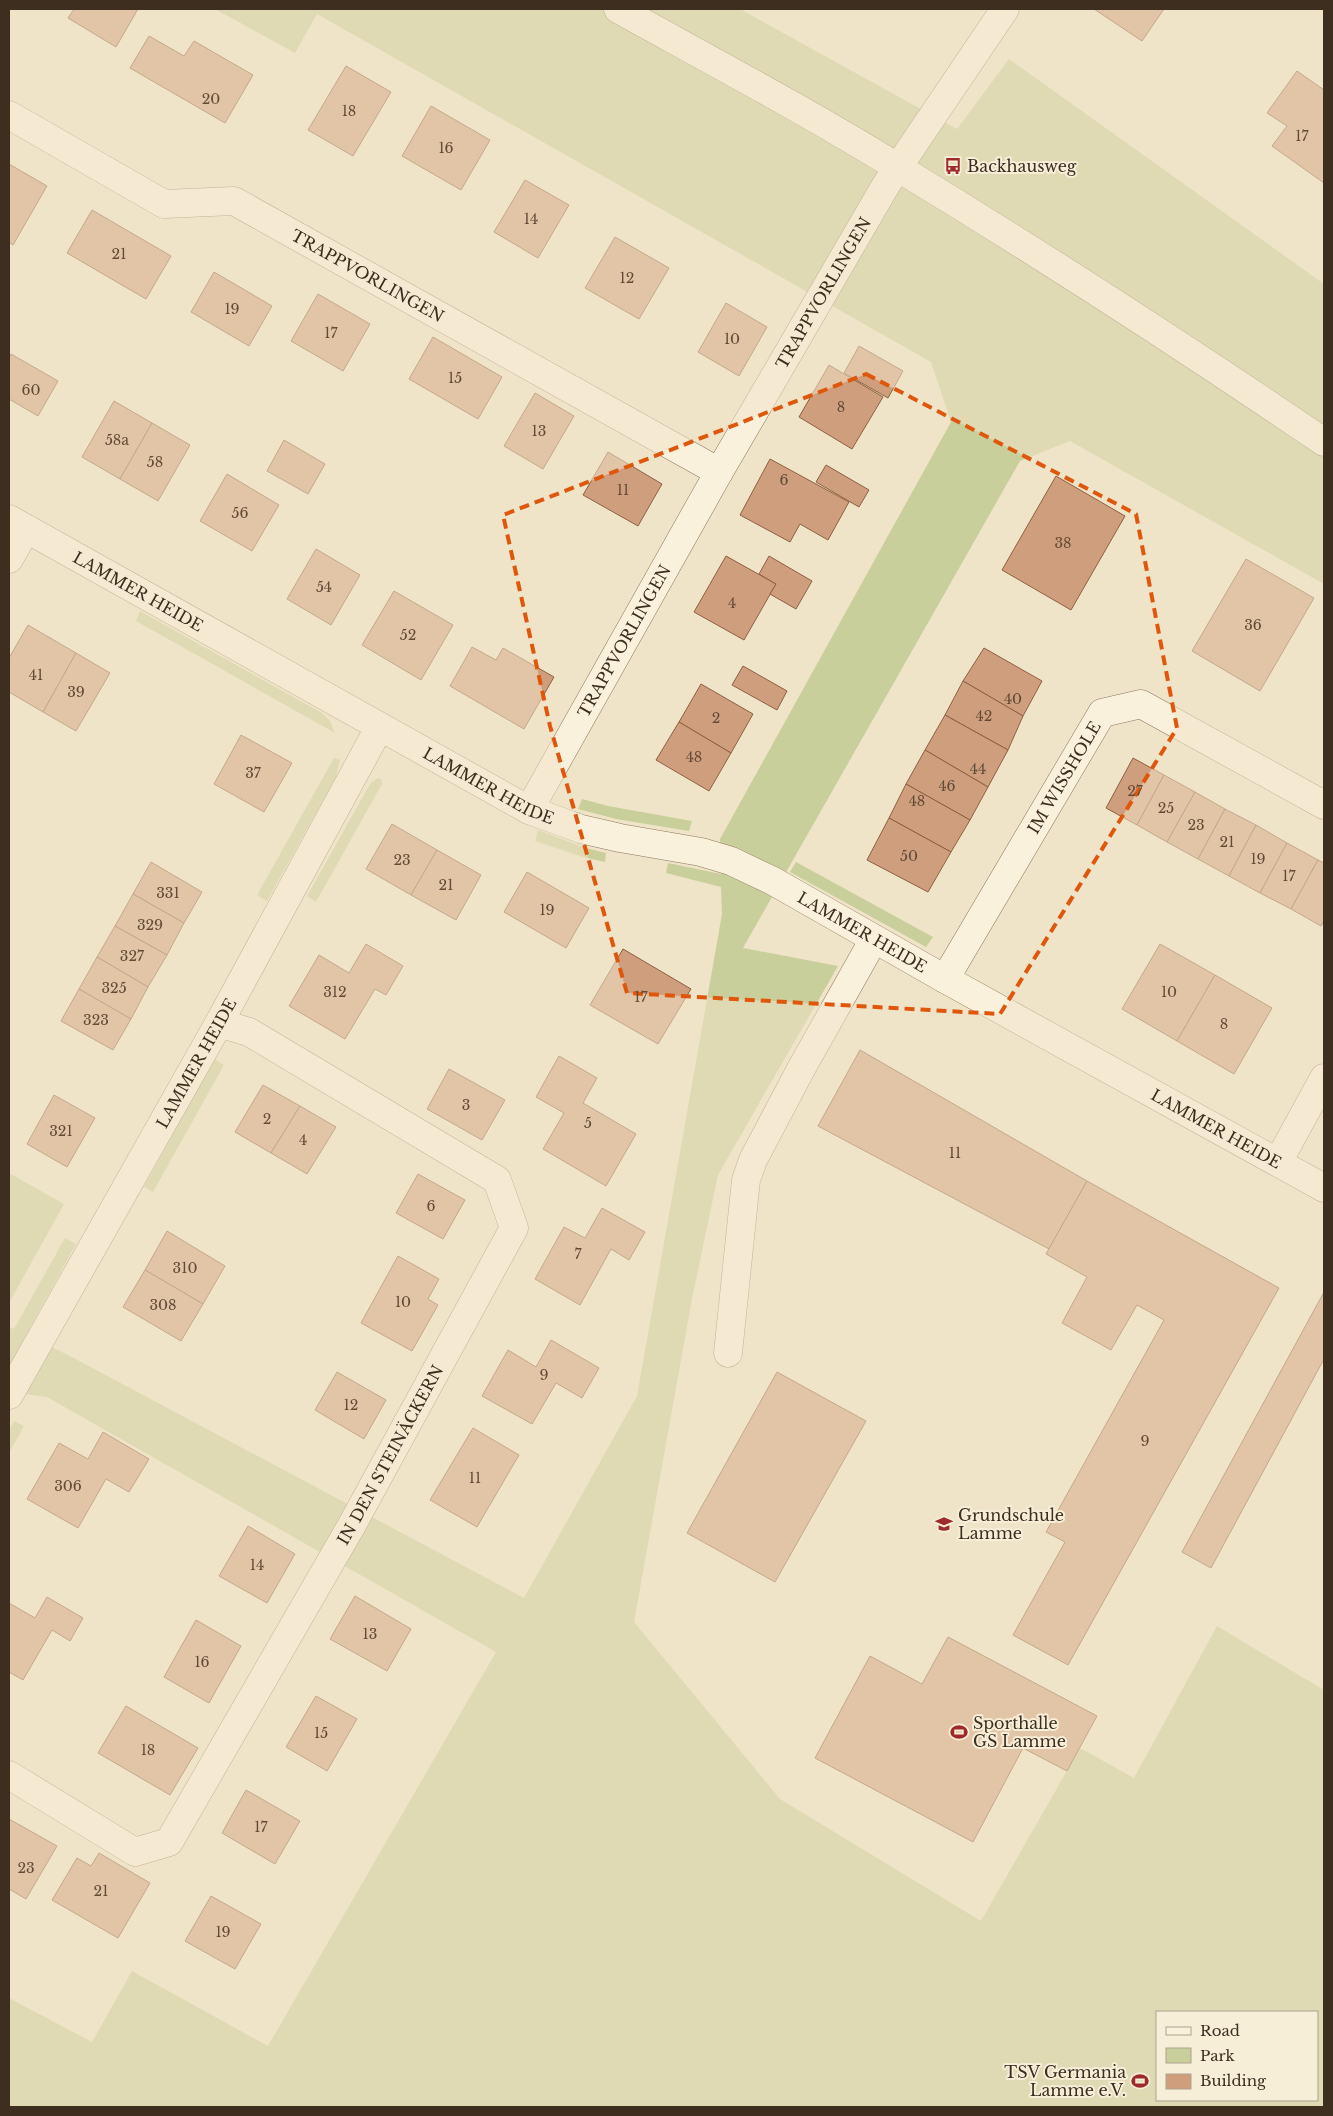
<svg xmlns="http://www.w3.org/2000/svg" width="1333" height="2116" font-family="'Libre Baskerville',serif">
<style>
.green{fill:#c9cf9b;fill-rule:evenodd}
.building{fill:#cf9f7d;stroke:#8d5f41}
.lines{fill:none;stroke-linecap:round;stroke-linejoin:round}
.minor-casing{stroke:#8d765c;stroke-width:29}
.minor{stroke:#faf1dc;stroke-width:28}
.marked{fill:none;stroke:#df570d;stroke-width:4;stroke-dasharray:10 6;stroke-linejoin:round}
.labels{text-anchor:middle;stroke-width:4;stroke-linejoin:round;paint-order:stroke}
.number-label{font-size:14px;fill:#624a37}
.poi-label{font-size:16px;fill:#3d2e20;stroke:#f7eed8;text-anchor:start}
.street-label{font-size:16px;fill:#3d2e20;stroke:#f7eed8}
</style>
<rect width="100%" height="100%" fill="#f0e4c8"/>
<!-- green -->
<g class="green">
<path d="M215,9h525l217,120 52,-70 315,225v300l-254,-143 -50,20 -277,487 95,18 -120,209 -26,124 -58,323 146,177 201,122 99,-173 54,30 83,-152 107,64v417h-1315v-109l83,44 40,-71 136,75 228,-394 -449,-255 -38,-5v-65l5,2 51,-91 11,6 -50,91 44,21 454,242 113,-202 85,-482 -1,-27 -55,-14 2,-10 53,11 -1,-35 231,-417 -20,-60 -614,-348 -22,39zM1157,2012h160v88h-160z"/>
<path d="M140,611l182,102 8,8 5,12 -199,-112z"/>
<path d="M334,758l6,2 -4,17 -69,124 -10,-6z"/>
<path d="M378,778l3,1 1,5 -66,118 -9,-6 63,-112z"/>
<path d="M582,799l26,7 84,15 -3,10 -73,-12 -38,-10z"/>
<path d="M538,830l48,18 20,5 -1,9 -22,-5 -48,-16z"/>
<path d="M796,862l137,75 -7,10 -136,-75z"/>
<path d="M214,1059l10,6 -71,127 -9,-5z"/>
<path d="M9,1173l55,31 -55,99z"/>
<path d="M14,1421l10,5 -15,27v-23z"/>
</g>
<!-- building -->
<g class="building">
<path d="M74,9h64l-22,38 -48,-29z"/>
<path d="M1094,9h70l-22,32z"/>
<path d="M149,36l35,20 10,-15 59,34 -28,48 -95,-55z"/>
<path d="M346,66l45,26 -38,64 -45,-26z"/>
<path d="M1297,71l27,19v93l-52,-37 15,-20 -20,-13z"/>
<path d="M431,106l59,34 -29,50 -59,-34z"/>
<path d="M9,164l38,22 -34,59 -4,-3z"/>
<path d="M525,180l44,25 -31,53 -44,-26z"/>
<path d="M92,210l79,46 -25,43 -79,-46z"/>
<path d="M615,237l54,31 -30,51 -54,-31z"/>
<path d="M214,272l58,34 -23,40 -58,-34z"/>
<path d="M318,294l52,30 -27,47 -52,-30z"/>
<path d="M726,303l41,24 -28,49 -41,-24z"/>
<path d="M433,337l69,40 -24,42 -69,-40z"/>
<path d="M859,346l44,25 -15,27 -44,-25z"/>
<path d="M11,354l47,27 -20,35 -29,-17v-40z"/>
<path d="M829,365l54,32 -31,52 -53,-32z"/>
<path d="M535,393l39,23 -31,53 -39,-23z"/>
<path d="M114,401l38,22 -32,56 -38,-22z"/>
<path d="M152,423l38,22 -32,56 -38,-22z"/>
<path d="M284,440l41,24 -17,30 -41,-23z"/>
<path d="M608,452l54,32 -24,42 -55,-31z"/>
<path d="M770,459l79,43 -21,38 -28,-16 -10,18 -50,-27z"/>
<path d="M826,465l43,25 -10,17 -43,-25z"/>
<path d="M227,474l52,31 -27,46 -52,-30z"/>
<path d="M1056,476l69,40 -54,94 -69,-40z"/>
<path d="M316,549l44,26 -29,50 -44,-26z"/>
<path d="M726,556l50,28 -32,56 -50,-28z"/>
<path d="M769,556l43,25 -16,28 -26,-15 6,-10 -17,-10z"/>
<path d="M1246,559l68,39 -54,93 -68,-40z"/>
<path d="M394,591l59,34 -32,55 -59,-35z"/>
<path d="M28,625l48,28 -33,59 -34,-20v-34z"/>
<path d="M472,647l24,13 7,-12 51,29 -30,52 -74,-43z"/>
<path d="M984,648l58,33 -19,35 -60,-35z"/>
<path d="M76,653l34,20 -34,58 -33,-19z"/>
<path d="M743,666l44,25 -10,19 -45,-25z"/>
<path d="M963,681l60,35 -15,34 -63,-35z"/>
<path d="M701,684l52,30 -22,39 -52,-31z"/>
<path d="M945,715l63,35 -20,37 -63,-37z"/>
<path d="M679,722l52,31 -22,38 -53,-31z"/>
<path d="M241,735l51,28 -28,49 -50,-28z"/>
<path d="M925,750l63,37 -18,33 -64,-36z"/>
<path d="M1133,758l31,17 -27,50 -31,-17z"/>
<path d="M1164,775l31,17 -28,50 -30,-17z"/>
<path d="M906,784l64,36 -19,32 -62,-34z"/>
<path d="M1195,792l30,17 -27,50 -31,-17z"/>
<path d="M1225,809l31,16 -27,51 -31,-17z"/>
<path d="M889,818l62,34 -23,40 -61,-32z"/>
<path d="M392,824l45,26 -26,45 -45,-26z"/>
<path d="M1256,825l31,18 -27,50 -31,-17z"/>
<path d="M1287,843l31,17 -27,49 -31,-16z"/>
<path d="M437,850l44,25 -25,45 -45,-25z"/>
<path d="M1318,860l6,3v58l-3,5 -30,-17z"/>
<path d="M151,862l51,30 -18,31 -51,-29z"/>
<path d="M527,872l62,36 -23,40 -62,-36z"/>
<path d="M133,894l51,29 -17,32 -52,-29z"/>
<path d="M115,926l52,29 -19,32 -51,-30z"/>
<path d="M366,944l37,22 -17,29 -11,-6 -30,50 -56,-33 30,-51 30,18z"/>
<path d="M1160,944l55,31 -38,66 -55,-32z"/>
<path d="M623,949l68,40 -33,55 -68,-39z"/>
<path d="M97,957l51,30 -17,32 -52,-30z"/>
<path d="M1215,975l57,33 -38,66 -57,-33z"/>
<path d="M79,989l52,30 -18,31 -52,-29z"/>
<path d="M860,1050l227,131 -38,68 -231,-123z"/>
<path d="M559,1056l38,22 -14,25 53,31 -30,52 -63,-37 21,-36 -28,-16z"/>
<path d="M449,1069l56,31 -23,40 -55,-31z"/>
<path d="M263,1085l37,21 -29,47 -36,-21z"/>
<path d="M54,1095l41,23 -28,49 -40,-23z"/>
<path d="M300,1106l36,21 -29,47 -36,-21z"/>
<path d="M418,1174l47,26 -22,39 -47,-26z"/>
<path d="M1087,1181l192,107 -211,377 -55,-30 52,-93 -19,-10 118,-212 -27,-15 -26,45 -49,-27 25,-46 -41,-23z"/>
<path d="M602,1208l43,24 -16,28 -18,-11 -31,56 -45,-26 29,-52 21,11z"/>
<path d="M167,1231l58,35 -22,38 -58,-34z"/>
<path d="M398,1256l41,23 -11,20 10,6 -26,46 -51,-28z"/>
<path d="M145,1270l58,34 -22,37 -58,-34z"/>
<path d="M1324,1292v67l-113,209 -29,-16z"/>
<path d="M551,1340l48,28 -17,30 -26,-15 -24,41 -50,-28 26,-46 28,17z"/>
<path d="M337,1372l49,28 -22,39 -49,-29z"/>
<path d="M777,1372l89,49 -91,161 -88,-49z"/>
<path d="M473,1428l46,27 -42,72 -47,-27z"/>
<path d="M103,1432l46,27 -20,33 -23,-13 -28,49 -51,-29 32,-56 29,16z"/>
<path d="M248,1526l47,28 -28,49 -48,-27z"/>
<path d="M355,1596l56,33 -24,42 -57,-32z"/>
<path d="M47,1597l36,21 -13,23 -18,-11 -29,50 -14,-8v-69l26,15z"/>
<path d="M196,1620l45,26 -32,57 -45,-26z"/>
<path d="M948,1637l149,79 -30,55 -44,-23 -50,94 -158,-84 55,-102 52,28z"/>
<path d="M316,1696l41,23 -30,52 -41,-24z"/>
<path d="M126,1706l72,42 -28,47 -72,-42z"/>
<path d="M246,1790l54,31 -25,43 -53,-31z"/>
<path d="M9,1819l48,27 -31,53 -17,-10z"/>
<path d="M99,1853l51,30 -32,55 -66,-38 25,-42 14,8z"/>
<path d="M211,1896l50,28 -26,45 -50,-28z"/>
</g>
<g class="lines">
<!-- minor casing -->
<g class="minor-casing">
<g id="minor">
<path d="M618,9c94,52 188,102 279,158 145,88 287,180 427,275"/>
<path id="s1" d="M9,115l155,89 70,-3 485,271"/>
<path id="s2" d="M9,519l520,291 52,19 39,9 81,14 30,9 42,20 172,98 379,209"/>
<path d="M9,559l17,-30"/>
<path id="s3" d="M529,810l190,-338 167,-287 119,-176"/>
<path id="s4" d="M945,979l157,-266 39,-9 183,101"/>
<path d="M1278,1162l46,-84"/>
<path d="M728,1353l18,-173 7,-20 48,-91 73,-130"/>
<path id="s5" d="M9,1395l210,-372 160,-295"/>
<path id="s6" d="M9,1775l126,77 34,-10 184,-319 161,-295 -17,-48 -248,-148 -30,-9"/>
</g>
</g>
<!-- minor -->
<use href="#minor" class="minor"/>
</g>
<!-- marked area -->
<path d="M0 0H1333V2116H0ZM866,374l270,140 41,214 -177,286 -373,-21 -77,-267 -47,-211z" fill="#f0e4c8" fill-opacity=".55" fill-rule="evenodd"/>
<path class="marked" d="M866,374l270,140 41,214 -177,286 -373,-21 -77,-267 -47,-211z"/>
<!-- icons -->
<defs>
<g id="bus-bare" transform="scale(1.35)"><path d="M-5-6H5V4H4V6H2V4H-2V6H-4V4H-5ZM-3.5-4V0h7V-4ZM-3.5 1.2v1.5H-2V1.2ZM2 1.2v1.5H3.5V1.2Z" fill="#9e2a2b" stroke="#f7eed8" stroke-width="2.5" paint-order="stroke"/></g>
<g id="school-bare" transform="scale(1.35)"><path d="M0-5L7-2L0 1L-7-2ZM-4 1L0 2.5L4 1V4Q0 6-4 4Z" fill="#9e2a2b" stroke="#f7eed8" stroke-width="2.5" paint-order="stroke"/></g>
<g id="stadium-bare" transform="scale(1.35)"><path d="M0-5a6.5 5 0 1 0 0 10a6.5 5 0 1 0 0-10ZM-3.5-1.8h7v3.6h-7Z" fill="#9e2a2b" stroke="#f7eed8" stroke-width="2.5" paint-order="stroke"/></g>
</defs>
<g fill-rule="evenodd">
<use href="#bus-bare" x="953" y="166"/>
<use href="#school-bare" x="944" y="1524"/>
<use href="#stadium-bare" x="959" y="1732"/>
<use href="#stadium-bare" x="1140" y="2081"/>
</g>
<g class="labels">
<!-- number labels -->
<g class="number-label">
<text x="211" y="104">20</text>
<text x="349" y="116">18</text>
<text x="1302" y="141">17</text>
<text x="446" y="153">16</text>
<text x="531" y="224">14</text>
<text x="119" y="259">21</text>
<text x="627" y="283">12</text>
<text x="232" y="314">19</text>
<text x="331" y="338">17</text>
<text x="732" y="344">10</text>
<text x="455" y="383">15</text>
<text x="31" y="395">60</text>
<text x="841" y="412">8</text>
<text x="539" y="436">13</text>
<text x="117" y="445">58a</text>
<text x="155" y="467">58</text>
<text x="784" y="485">6</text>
<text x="623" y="495">11</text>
<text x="240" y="518">56</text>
<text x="1063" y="548">38</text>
<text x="324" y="592">54</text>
<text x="732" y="608">4</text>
<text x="1253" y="630">36</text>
<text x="408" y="640">52</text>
<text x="36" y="680">41</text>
<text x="76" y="697">39</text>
<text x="1013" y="704">40</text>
<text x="984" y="721">42</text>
<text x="716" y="723">2</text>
<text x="694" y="762">48</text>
<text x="978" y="774">44</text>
<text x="253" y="778">37</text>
<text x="947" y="791">46</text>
<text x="1135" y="796">27</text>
<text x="917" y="806">48</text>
<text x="1166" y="813">25</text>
<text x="1196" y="830">23</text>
<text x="1227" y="847">21</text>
<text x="909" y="861">50</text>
<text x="1258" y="864">19</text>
<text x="402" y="865">23</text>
<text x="1289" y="881">17</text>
<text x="446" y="890">21</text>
<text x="168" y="898">331</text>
<text x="547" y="915">19</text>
<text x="150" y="930">329</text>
<text x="132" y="961">327</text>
<text x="114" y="993">325</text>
<text x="335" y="997">312</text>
<text x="1169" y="997">10</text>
<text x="641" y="1002">17</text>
<text x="96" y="1025">323</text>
<text x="1224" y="1029">8</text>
<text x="466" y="1110">3</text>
<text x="267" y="1124">2</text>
<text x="588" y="1128">5</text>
<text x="61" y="1136">321</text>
<text x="303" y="1145">4</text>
<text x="955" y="1158">11</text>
<text x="431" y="1211">6</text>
<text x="578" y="1259">7</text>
<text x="185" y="1273">310</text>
<text x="403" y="1307">10</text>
<text x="163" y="1310">308</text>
<text x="544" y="1380">9</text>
<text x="351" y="1410">12</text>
<text x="1145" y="1446">9</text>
<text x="475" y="1483">11</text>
<text x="68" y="1491">306</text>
<text x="257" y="1570">14</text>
<text x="370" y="1639">13</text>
<text x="202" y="1667">16</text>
<text x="321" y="1738">15</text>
<text x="148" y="1755">18</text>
<text x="261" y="1832">17</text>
<text x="26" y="1873">23</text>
<text x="101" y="1896">21</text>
<text x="223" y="1937">19</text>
</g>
<!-- poi labels -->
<g class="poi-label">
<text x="967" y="172">Backhausweg</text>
<text x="958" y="1521">Grundschule<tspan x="958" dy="18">Lamme</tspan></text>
<text x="973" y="1729">Sporthalle<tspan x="973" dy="18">GS Lamme</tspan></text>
<text x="1126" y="2078" text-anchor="end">TSV Germania<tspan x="1126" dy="18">Lamme e.V.</tspan></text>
</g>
<!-- street labels -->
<g class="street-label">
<text dy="6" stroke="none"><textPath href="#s1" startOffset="402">TRAPPVORLINGEN</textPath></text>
<text dy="6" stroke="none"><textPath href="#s3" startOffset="595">TRAPPVORLINGEN</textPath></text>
<text dy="6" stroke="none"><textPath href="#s2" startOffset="148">LAMMER HEIDE</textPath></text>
<text dy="6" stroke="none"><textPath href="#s3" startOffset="194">TRAPPVORLINGEN</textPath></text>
<text dy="6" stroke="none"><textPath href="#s4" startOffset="234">IM WISSHOLE</textPath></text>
<text dy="6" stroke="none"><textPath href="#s2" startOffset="549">LAMMER HEIDE</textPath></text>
<text dy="6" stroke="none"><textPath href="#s2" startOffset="954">LAMMER HEIDE</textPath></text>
<text dy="6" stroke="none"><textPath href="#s5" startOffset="381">LAMMER HEIDE</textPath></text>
<text dy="6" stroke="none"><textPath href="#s2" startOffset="1359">LAMMER HEIDE</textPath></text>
<text dy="6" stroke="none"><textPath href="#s6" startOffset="629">IN DEN STEINÄCKERN</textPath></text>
</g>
</g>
<!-- border -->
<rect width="1333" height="2116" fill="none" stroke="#3d2e20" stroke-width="20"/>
<!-- legend -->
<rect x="1156" y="2011" width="162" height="90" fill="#f7eed8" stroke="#ada18e"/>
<rect x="1166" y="2027" width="25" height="8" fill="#faf1dc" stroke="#ada18e"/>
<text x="1200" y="2036" font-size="15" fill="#3d2e20">Road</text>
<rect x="1166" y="2048" width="25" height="15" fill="#c9cf9b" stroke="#ada18e"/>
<text x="1200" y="2061" font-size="15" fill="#3d2e20">Park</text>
<rect x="1166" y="2074" width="25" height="15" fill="#cf9f7d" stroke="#ada18e"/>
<text x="1200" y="2086" font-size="15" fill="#3d2e20">Building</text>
</svg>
